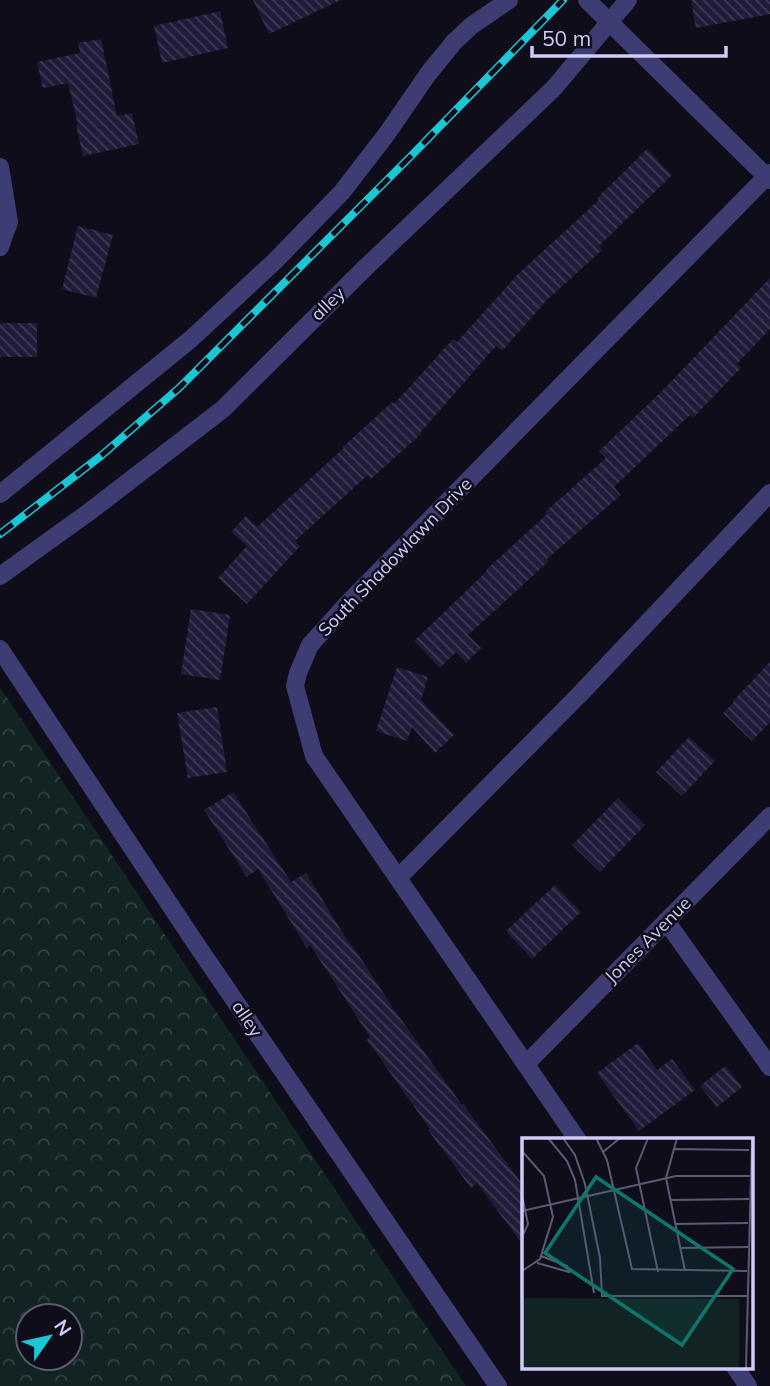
<svg xmlns="http://www.w3.org/2000/svg" width="770" height="1386" font-family="Mulish,sans-serif">
<style>
.forest{fill:url(#forest-crowns);fill-rule:evenodd}
.building{fill:url(#building-back-hatch)}
.lines{fill:none;stroke-linecap:round;stroke-linejoin:round}
.minor{stroke:#3e3d73;stroke-width:18}
.rail-casing{stroke:#1bc6d5;stroke-width:8}
.rail{stroke:#0f0d1a;stroke-width:5;stroke-dasharray:16;stroke-linecap:butt}
.labels{text-anchor:middle;stroke-width:5;stroke-linejoin:round;paint-order:stroke}
.street-label{font-size:18px;fill:#d0ccf8;stroke:#0f0d1a}
.inset-road{fill:none;stroke:#5c5973;stroke-width:2}
.view{fill:#0f766e;fill-opacity:0.15;stroke:#0f766e;stroke-width:3.5}
.inset-edge{fill:none;stroke:#d0ccf8;stroke-width:3.5}
</style>
<defs>
<pattern id="forest-crowns" width="20" height="18" patternUnits="userSpaceOnUse" patternTransform="scale(1.75)"><rect width="20" height="18" fill="#112322"/><path d="M2 6a3 3 0 1 1 6 0M12 15a3 3 0 1 1 6 0" fill="none" stroke="#334243"/></pattern>
<pattern id="building-back-hatch" width="6" height="6" patternUnits="userSpaceOnUse" patternTransform="scale(1.75)"><rect width="6" height="6" fill="#201b38"/><path d="M-1 5l2 2M0 0l6 6M5-1l2 2" fill="none" stroke="#3f3b56"/></pattern>
</defs>
<rect width="100%" height="100%" fill="#0f0d1a"/>
<!-- forest -->
<path class="forest" d="M0,687l466,699h-466zM28,1316h42v42h-42z"/>
<!-- building -->
<g class="building">
<path d="M253,0h88l-72,34z"/>
<path d="M691,0h79v14l-74,14z"/>
<path d="M220,11l8,37 -66,15 -8,-37z"/>
<path d="M101,39l16,77 15,-3 7,31 -56,12 -7,-31h2l-10,-42 -25,5 -6,-26 43,-9 -2,-10z"/>
<path d="M647,149l25,26 -73,71 3,4 -54,49 -46,52 -6,-5 -76,87 1,1 -50,45 -3,-4 -73,66 5,5 -53,58 -29,-26 29,-32 -16,-14 15,-16 11,11 87,-79 -1,-1 49,-45 2,2 59,-65 4,3 61,-68 81,-74 -2,-2z"/>
<path d="M78,226l35,9 -17,63 -34,-9z"/>
<path d="M770,278v51l-33,35 4,4 -48,50 -3,-3 -76,72 7,8 -74,64 2,2 -81,74 13,13 -15,15 -10,-11 -16,16 -26,-27 73,-70 -1,-1 61,-56 -2,-2 61,-54 -7,-7 62,-59z"/>
<rect x="0" y="323" width="37" height="34"/>
<path d="M191,609l39,6 -10,65 -39,-6z"/>
<path d="M770,662v60l-18,19 -29,-28 11,-11 -1,-1z"/>
<path d="M397,667l31,10 -7,23 33,35 -19,18 -23,-26 -5,14 -31,-10z"/>
<path d="M217,707l10,65 -39,6 -11,-65z"/>
<path d="M689,737l26,24 -33,35 -26,-24z"/>
<path d="M233,792l58,90 15,-9 45,73 1,-1 43,66 67,94 1,-1 60,81v60l-46,-62 -6,5 -43,-58 2,-1 -63,-89 3,-3 -60,-92 -3,3 -49,-79 -11,8 -43,-67z"/>
<path d="M618,798l27,27 -45,47 -28,-27z"/>
<path d="M555,885l26,27 -49,47 -26,-28z"/>
<path d="M638,1043l19,27 15,-11 23,31 -56,41 -42,-58z"/>
<path d="M725,1066l17,21 -25,20 -17,-21z"/>
</g>
<g class="lines">
<!-- minor -->
<g class="minor">
<path d="M587,0l183,180"/>
<path d="M0,167l9,55 -9,25"/>
<path d="M0,494l191,-155 84,-78 67,-69 44,-57 42,-61 26,-32 17,-16 38,-26"/>
<path d="M0,576l89,-64 134,-103 141,-140 190,-181 74,-88"/>
<path d="M0,649l194,292 304,445"/>
<path d="M398,878l184,-186 188,-199"/>
<path d="M666,921l104,146"/>
<path d="M526,1064l244,-248"/>
<path d="M577,1139l-263,-383 -19,-70 3,-13 12,-28 38,-42 422,-430"/>
<path d="M735,1367l13,19"/>
</g>
<!-- rail casing -->
<g class="rail-casing">
<path id="rail" d="M0,534l102,-79 77,-67 232,-232 152,-156"/>
</g>
<!-- rail -->
<use href="#rail" class="rail"/>
</g>
<g class="labels">
<!-- street labels -->
<g class="street-label">
<text transform="translate(328 304) rotate(-44)" y="6">alley</text>
<text transform="translate(395 557) rotate(-46)" y="6">South Shadowlawn Drive</text>
<text transform="translate(648 940) rotate(-45)" y="6">Jones Avenue</text>
<text transform="translate(247 1019) rotate(56)" y="6">alley</text>
</g>
</g>
<!-- overview -->
<g transform="translate(522 1138)">
<rect width="231" height="231" fill="#0f0d1a"/>
<path d="M0,160l217,1v70h-217z" fill="#112322"/>
<path class="inset-road" d="M26,0l19,23 8,19 19,113M41,0l12,17 10,29 15,74 2,38h145M74,0l11,22 25,109 115,2M126,0l-12,30 22,104M155,0l-11,40 19,93M151,11l76,1M0,13l22,25 9,41 -13,42 -18,12M81,14l17,-14M0,57l6,29 -6,13M148,62l79,-1M0,73l154,-35h77M153,86l73,-1M158,110l68,-1M15,125l32,9 -2,-6 -26,-10M224,231l6,-231"/>
<path class="view" d="M74,39l137,92 -51,76 -137,-92z"/>
<rect width="231" height="231" class="inset-edge"/>
</g>
<!-- north arrow -->
<g transform="translate(49 1337) rotate(56)"><circle r="33" fill="#0f0d1a" stroke="#5c5973" stroke-width="2"/>
<path d="M0-5L12 26L0 18L-12 26Z" fill="#1bc6d5"/>
<text y="-10" font-size="19" font-weight="bold" text-anchor="middle" fill="#d0ccf8">N</text>
</g>
<!-- scale -->
<path d="M532 46v10h194v-10" fill="none" stroke="#d0ccf8" stroke-width="3.5"/>
<text x="542" y="46" font-size="21" fill="#d0ccf8" stroke="#0f0d1a" stroke-width="5" paint-order="stroke">50 m</text>
</svg>
